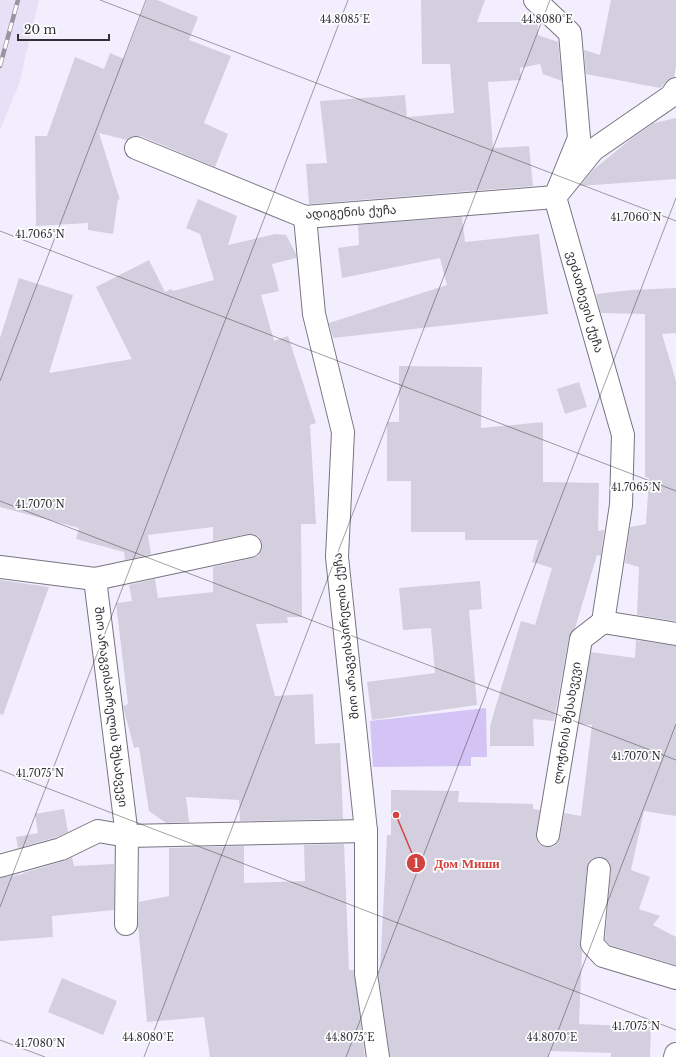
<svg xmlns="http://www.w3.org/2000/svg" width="676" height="1057" font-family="'Libre Baskerville','Noto Sans Georgian',serif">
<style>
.built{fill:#e7e1f7}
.green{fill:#d3c4f5}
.building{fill:#d3cfde}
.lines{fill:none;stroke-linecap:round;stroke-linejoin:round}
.minor-casing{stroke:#787481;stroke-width:24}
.minor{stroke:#fff;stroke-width:22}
.rail-casing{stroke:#9995a0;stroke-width:4.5}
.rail{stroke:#fefefe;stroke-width:3;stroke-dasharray:9;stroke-linecap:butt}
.ticks{fill:none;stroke:#323036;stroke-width:1;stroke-opacity:0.45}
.labels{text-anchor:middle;stroke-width:3.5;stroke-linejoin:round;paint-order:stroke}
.street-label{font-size:12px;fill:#323036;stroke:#fefefe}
.ticks-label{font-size:10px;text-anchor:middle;fill:#323036;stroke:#fefefe;stroke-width:3.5;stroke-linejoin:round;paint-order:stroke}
.leader{fill:none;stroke:#d24340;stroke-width:1.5}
.callout-dot{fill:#d24340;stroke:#fefefe;stroke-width:1.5}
.mark-label{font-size:12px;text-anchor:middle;font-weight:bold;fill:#fff}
.callout-label{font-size:13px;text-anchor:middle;font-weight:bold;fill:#d24340;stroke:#fefefe;stroke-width:3.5;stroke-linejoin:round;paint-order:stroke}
</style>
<rect width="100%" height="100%" fill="#f3eefe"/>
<!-- built -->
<path class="built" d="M0,0h39l-20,84 -19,46z"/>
<!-- green -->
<path class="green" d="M486,708l1,49h-16v9l-98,1 -3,-46z"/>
<!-- building -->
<g class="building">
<path d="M147,0h10l41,17 -9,23 42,16 -27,67 24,11 -13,33 -74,-31h-7l-7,4 -28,-7 21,67 -2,-1 -5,35 -25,-4v-7l-52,3 -1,-90h12l28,-79 29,12 6,-16 14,6z"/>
<path d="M421,0h64l-8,22h61v13l20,7 4,39 -19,-7 -3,-10 -20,4 1,12 -33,2 5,66 36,-2 4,40 -224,18 -3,-40 21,-1 -7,-62 85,-6 2,22 47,-4 -4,-49h-28z"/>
<path d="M611,0h65v67l-2,10 -4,1 -10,10 -74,-14 -2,-24 16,5z"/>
<path d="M676,118v61l-96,7 13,-16 38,-31 23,-16z"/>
<path d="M198,199l39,17 -9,29 47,-11 11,1 10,19v4l-24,6 7,27 -18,4 13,46 14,-5 28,87 -6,2 6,99h-15l1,93h-15l1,6 -32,1 19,72 38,-2 2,50 25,-1 3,76 -103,2 -1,-21 -53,-3 3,25 -23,1 -17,-12 -10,-64 -5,1 -11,-42 5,-2 -12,-101 16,-2 -3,-16 26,-6 3,19 55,-6v-25l40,-9 5,-2 4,-6v-6l-3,-7 -6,-3h-6l-34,7v-14l-65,8 3,19 -26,6 -1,-8 -48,-13 3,-11 -79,-21v-169l19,-60 54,17 -24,78 83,-14 -36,-72 53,-27 16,32 6,-3 2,2 41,-11 -14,-46 -14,-6z"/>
<path d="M462,217l3,25 74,-8 9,80 -215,24 -4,-15 118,-38 -7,-27 -98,20 -4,-30 21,-3 -1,-20z"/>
<path d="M676,288v45l-14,1 14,47v240l-39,-6 2,-48 -14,-4 5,-36 16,-3 3,-46 -4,-1v-163l-44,-1 -5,-19 35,-4z"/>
<path d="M399,366l83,1 -1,61 62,-6v60l56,1 -1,48 6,-1 -3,26 -4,-1 -22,73 -6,9 -15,84 -21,-2 1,27h-44v-20l31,-105 14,4 17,-57 -20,-6 6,-22h-73v-8h-54v-51h-24v-59h12z"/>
<path d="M579,382l8,25 -22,7 -8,-25z"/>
<path d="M0,580l49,7 -46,128 -3,-1z"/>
<path d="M480,581l2,28 -13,1 8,95 -105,15 -5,-38 68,-9 -4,-45 -28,2 -4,-42z"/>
<path d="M636,640l40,6v170l-32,-5 -13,59 19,7 -11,32 21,7 -7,9 23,12v28l-66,-20 -5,-5 6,-70 -1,-7 -4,-4 -6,-2 -7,1 -4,4 -2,6 -7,75 2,8 -3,73 72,3 -1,30h-39v-4l-62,-2v6h-159l-12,-86h2l7,-136h4v-45l68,1 -1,11 75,2v5l7,1 -4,23v7l4,5 6,2h7l5,-4 2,-6 4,-24 17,3 11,-91 -13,-1 12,-72 44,6z"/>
<path d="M64,809l4,23 -11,5 -39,11 -2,-11 22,-4 -3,-19z"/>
<path d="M344,844l5,126h5l11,87h-155l-6,-40 -57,5 -9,-97 1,-23 30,-6v-48l75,-2v37l61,-2 -1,-36z"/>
<path d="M72,857l2,9 40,-2v46l-62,6 1,21 -53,4v-63l23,-4v-1l41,-12z"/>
<path d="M62,978l55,23 -14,34 -55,-23z"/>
</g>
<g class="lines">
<!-- minor casing -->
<g class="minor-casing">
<g id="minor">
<path d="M535,0l35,33 9,105 -24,59 68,238 -2,70 -18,117"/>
<path d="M136,148l169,69 250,-20 38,-47 78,-54 5,-7"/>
<path d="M305,217l9,97 29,118 -6,125 29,274v143l12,83"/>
<path d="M0,567l95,12"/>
<path d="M603,622l73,12"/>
<path d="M548,835l33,-196 22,-17"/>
<path d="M0,866l61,-17 37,-18 29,5 239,-5"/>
<path d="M599,869l-7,75 11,12 73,22"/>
<path d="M126,924l1,-88 -32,-257 155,-33"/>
<path d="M675,1057l1,-3"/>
</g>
</g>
<!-- minor -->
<use href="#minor" class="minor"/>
<!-- rail casing -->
<g class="rail-casing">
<path id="rail" d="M0,66l18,-66"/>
</g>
<!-- rail -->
<use href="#rail" class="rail"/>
</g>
<!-- ticks -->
<path class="ticks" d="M100,0l576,221M0,231l676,260M0,381l146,-381M0,501l676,259M0,770l676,260M0,907l348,-907M0,1040l45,17M144,1057l406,-1057M346,1057l330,-859M548,1057l128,-333"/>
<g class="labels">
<!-- street labels -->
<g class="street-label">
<text transform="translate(351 212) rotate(-3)" y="4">ადიგენის ქუჩა</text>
<text transform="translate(585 302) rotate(74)" y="4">ვეძათხევის ქუჩა</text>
<text transform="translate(346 636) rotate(-96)" y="4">შიო არაგვისპირელის ქუჩა</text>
<text transform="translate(111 707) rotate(83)" y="4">შიო არაგვისპირელის შესახვევი</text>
<text transform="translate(567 723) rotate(-81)" y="4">ლოჭინის შესახვევი</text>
</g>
</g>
<g class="ticks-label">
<text x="345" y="23">44.8085°E</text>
<text x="547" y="23">44.8080°E</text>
<text x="636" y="221">41.7060°N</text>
<text x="40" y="238">41.7065°N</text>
<text x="636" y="491">41.7065°N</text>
<text x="40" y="508">41.7070°N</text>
<text x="636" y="760">41.7070°N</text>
<text x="40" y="777">41.7075°N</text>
<text x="636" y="1030">41.7075°N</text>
<text x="148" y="1041">44.8080°E</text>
<text x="350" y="1041">44.8075°E</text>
<text x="552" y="1041">44.8070°E</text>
<text x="40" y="1047">41.7080°N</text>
</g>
<!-- callouts -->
<path class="leader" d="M396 815L416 863"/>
<g class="callout-dot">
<circle cx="396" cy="815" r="4"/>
<circle cx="416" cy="863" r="10"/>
</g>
<g class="mark-label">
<text x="416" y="868">1</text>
</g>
<g class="callout-label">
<text x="467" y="868">Дом Миши</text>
</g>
<!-- scale -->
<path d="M18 34v6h91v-6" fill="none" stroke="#323036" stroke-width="2"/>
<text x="24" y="34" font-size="12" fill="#323036" stroke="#fefefe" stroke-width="3" paint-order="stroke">20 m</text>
</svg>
